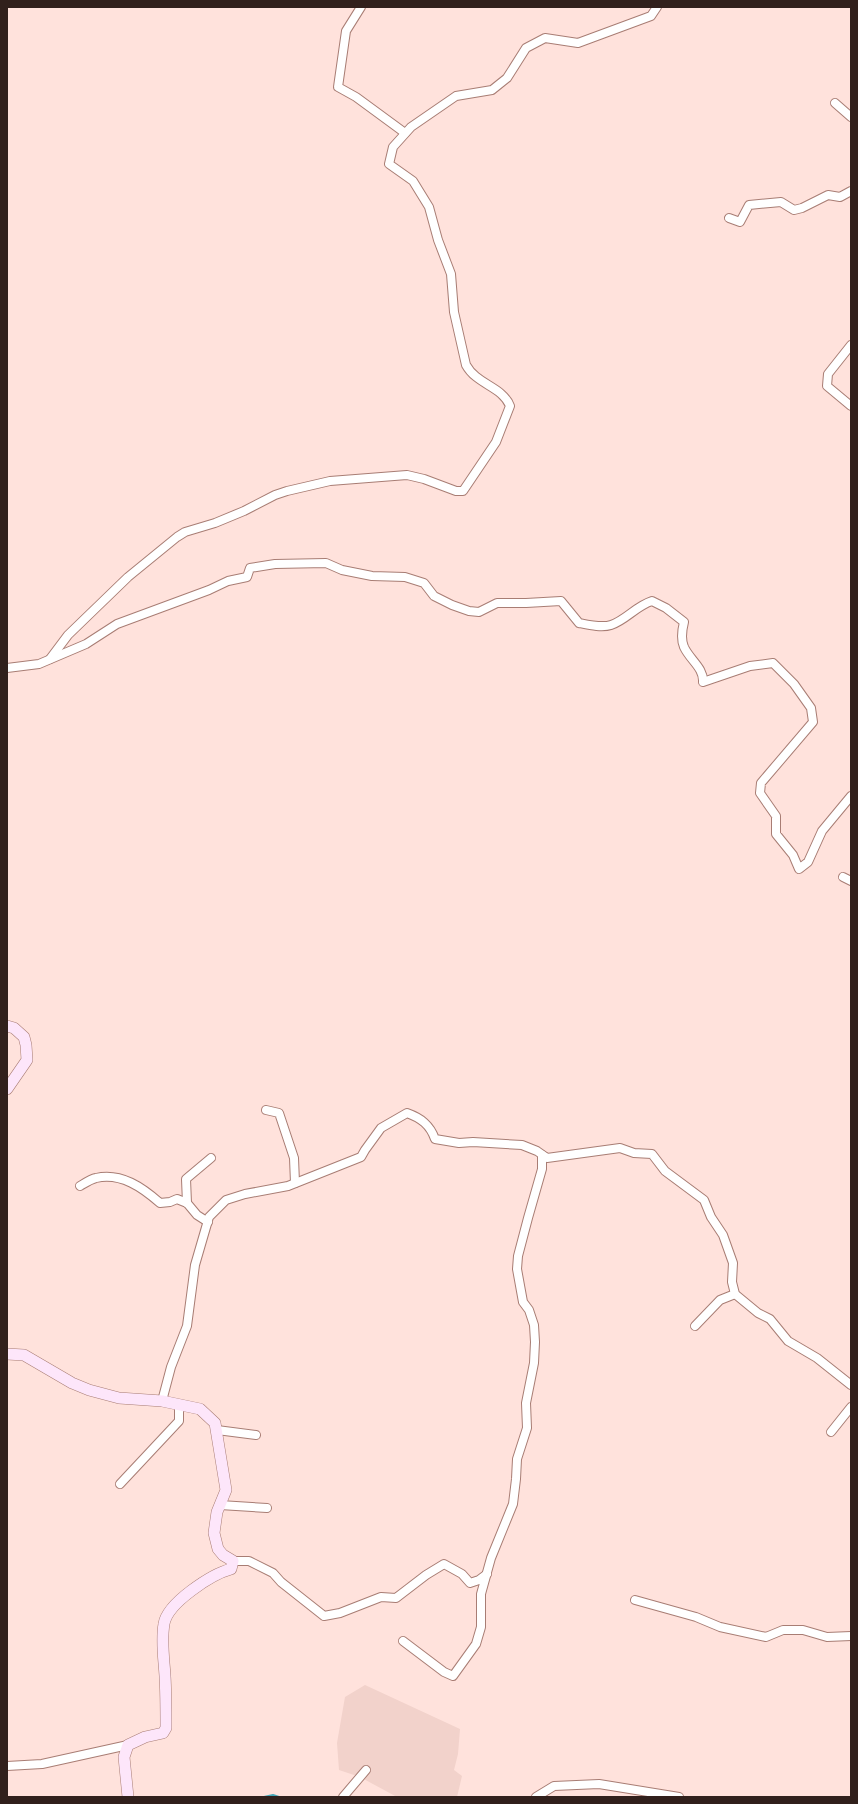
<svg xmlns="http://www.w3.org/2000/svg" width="858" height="1804" font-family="'PT Sans',sans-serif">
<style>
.built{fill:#f2d2cb}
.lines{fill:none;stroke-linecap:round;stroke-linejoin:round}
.stream{stroke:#45a8b9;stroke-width:2}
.street-casing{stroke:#a87d74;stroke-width:10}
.secondary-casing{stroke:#a87d74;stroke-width:12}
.street{stroke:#fff;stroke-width:8}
.secondary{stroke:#fde6fa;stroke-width:11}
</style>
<rect width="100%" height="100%" fill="#ffe2dc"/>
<!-- built -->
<path class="built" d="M365,1685l95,44 -2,25 -4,16 8,6 -5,21h-60l-37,-20 -21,-7 -2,-27 8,-46z"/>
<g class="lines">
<!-- stream -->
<path class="stream" d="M264,1797l9,-2 6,2"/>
<!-- street casing -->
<g class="street-casing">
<g id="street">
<path d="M361,7l-15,24 -8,56 18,10 49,36"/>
<path d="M835,103l16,14"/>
<path d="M729,218l11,4 9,-17 32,-3 13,8 8,-2 26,-13 12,2 11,-6"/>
<path d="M851,345l-23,29 -1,12 24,20"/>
<path d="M50,659l18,-24 60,-58 49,-40 8,-5 30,-9 29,-12 31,-16 12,-4 43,-10 77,-6 17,4 32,12h7l33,-49 14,-36c-8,-20 -33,-21 -44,-41l-12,-53 -3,-38 -13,-34 -9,-33 -16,-26 -24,-17 4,-17 18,-20 45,-31 36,-6 15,-12 19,-30 19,-10 33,5 73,-27 6,-9"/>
<path d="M7,668l32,-4 47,-20 31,-20 92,-34 19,-9 19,-4 3,-9 25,-4 51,-1 16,7 30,6 33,1 19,6 10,13 18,9 17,6 10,1 18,-9h29l35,-2 18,22c10,2 23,5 32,2 15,-5 25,-19 41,-24l14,7 18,14c-2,8 -3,18 0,25 6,13 20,21 19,35l47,-16 23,-3 21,21 17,24 2,14 -52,61 -1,10 16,23v18l17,21 6,14 9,-7 14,-31 29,-35"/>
<path d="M843,877l8,4"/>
<path d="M266,1110l13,3 15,45 1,25"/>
<path d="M80,1186c5,-3 11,-7 16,-8 25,-6 47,10 64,25l10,-1 7,-3 10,4 10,12 11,7"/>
<path d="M187,1203l-1,-24 25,-21"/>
<path d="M695,1326l25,-26 15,-6"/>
<path d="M162,1401l9,-34 16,-41 8,-61 14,-48 17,-17 19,-6 43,-8 73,-29 4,-7 16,-22 26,-15c14,5 23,12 28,26l24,4 14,-1 49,3 15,6 10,7 73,-10 14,5 18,1 13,17 39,29 7,17 12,18 10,28 -1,19 3,12 23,19 12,6 18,22 29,17 34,27"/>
<path d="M217,1430l39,5"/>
<path d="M831,1432l20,-25"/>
<path d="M120,1484l59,-63v-17"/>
<path d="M220,1505l47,3"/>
<path d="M233,1561h16l24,12 8,9 43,34 16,-3 41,-16 15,1 30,-23 18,-11 18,10 8,9 9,-3 8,-6"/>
<path d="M635,1600l61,17 24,10 46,10 17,-7h20l24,7 24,-1"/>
<path d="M403,1641l41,31 9,4 23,-32 5,-17v-33l10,-36 22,-54 3,-25 1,-20 10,-31 -1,-25 8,-40 1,-21 -1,-17 -5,-15 -6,-8 -6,-33 1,-13 10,-38 14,-49v-14"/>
<path d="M7,1766l35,-2 86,-19"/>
<path d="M343,1797l23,-27"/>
<path d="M536,1797l18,-11 45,-2 80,13"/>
</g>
</g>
<!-- secondary casing -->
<g class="secondary-casing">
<g id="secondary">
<path d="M7,1026l7,2 10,9 2,8 1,15 -20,29"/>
<path d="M7,1354l17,1 48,28 17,7 30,8 43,3 38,8 15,14 11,67 -9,22 -3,21 4,16 5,6 10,6 -2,8c-19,5 -64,34 -67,55 -3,17 0,35 1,52 1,17 1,35 1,52l-3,5 -18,4 -17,8 -4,12 4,40"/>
</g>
</g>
<!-- street -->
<use href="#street" class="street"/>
<!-- secondary -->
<use href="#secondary" class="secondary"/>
</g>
<!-- border -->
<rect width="858" height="1804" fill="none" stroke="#31201c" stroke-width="16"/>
</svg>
